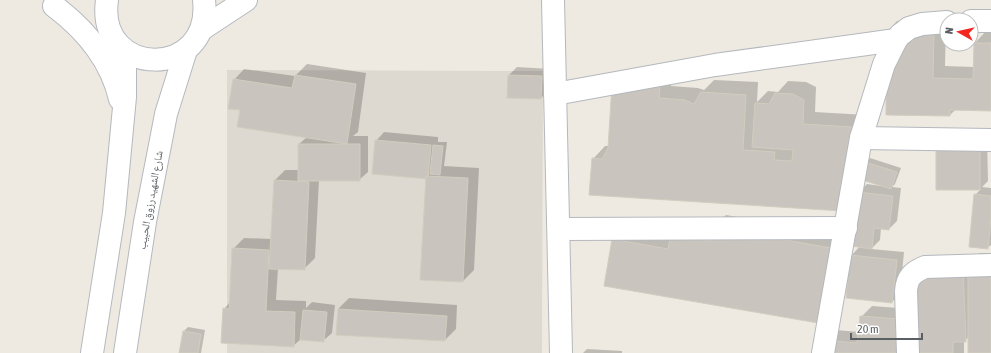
<svg xmlns="http://www.w3.org/2000/svg" width="991" height="353" font-family="'Asap Condensed','Noto Naskh Arabic',sans-serif">
<style>
.education{fill:#ded9d0}
.shadow{fill:#0003}
.building{fill:#c9c5be;stroke:#d3ccbf}
.lines{fill:none;stroke-linecap:round;stroke-linejoin:round}
.street-casing{stroke:#b4b8bd;stroke-width:24}
.secondary-casing{stroke:#b5b9bf;stroke-width:24}
.street{stroke:#fff;stroke-width:22}
.secondary{stroke:#fff;stroke-width:22}
.labels{text-anchor:middle;stroke-width:3.5;stroke-linejoin:round;paint-order:stroke}
.street-label{font-size:11px;fill:#5a5f63;stroke:#fff}
</style>
<rect width="100%" height="100%" fill="#eeeae1"/>
<!-- education -->
<path class="education" d="M227,70l316,1 -1,282h-315z"/>
<!-- shadow -->
<g class="shadow">
<path d="M897,21l49,1 -1,44 29,1 1,-24 12,-13h4v80l-35,-1 -6,6 -65,-81z"/>
<path d="M307,64l59,9 -8,59 -5,4h15v36l-9,8h-40l-4,78 -11,11 -26,-1 -2,32 30,1v7l6,-6 23,3 -3,28 -9,8 -22,-2 -8,7 -69,-37 6,-7 3,-53 11,-11 28,1 2,-58 11,-11h14v-26l8,-7 -66,-27 -7,-30 10,-11 51,7z"/>
<path d="M517,67l33,2 -1,21 -8,8 -32,-23z"/>
<path d="M672,74l-1,12 27,2 6,2 10,-10 44,2 -1,20 11,-11 10,1 10,-11 18,1 10,5 -1,25 51,3 -11,82 -262,-38 12,-13h4l4,-62z"/>
<path d="M384,132l54,5v5h9l-3,24 35,2 -5,102 -11,11 -36,-104 -51,-36z"/>
<path d="M987,138l1,43 -6,6 9,1v57l-4,3 -12,-53 6,-6h-44z"/>
<path d="M870,158l31,10 -6,16 -3,3 9,1 -4,33 -8,8 -8,-1 -1,12 -9,9 33,3 -4,42 -8,8 -41,-46 9,-10 -1,-54 8,-8 14,2v-1l-15,-23z"/>
<path d="M726,215l117,20 -13,74 -217,-70 100,-12z"/>
<path d="M980,253h11v100h-22v-16l-5,4v12h-47l57,-95z"/>
<path d="M349,298l108,7 -1,24 -11,11 -107,-31z"/>
<path d="M872,306l39,3 -4,44h-83l12,-23 23,2 2,-15z"/>
<path d="M188,327l17,3 -4,23h-21l4,-22z"/>
<path d="M587,349l35,2v2h-39z"/>
</g>
<!-- building -->
<g class="building">
<path d="M884,33l50,1 -1,44 40,1 1,-36h17v68l-41,-1v6l-64,-1v-39z"/>
<path d="M295,75l61,9 -9,60 -110,-17 3,-17 -12,-1 5,-30 59,9z"/>
<path d="M508,75l34,1 -1,23 -34,-1z"/>
<path d="M612,84l48,3 -1,11 26,2 9,4 7,-12 45,3 -3,55 32,2 -1,8 18,1 1,-11 -41,-3 3,-44 14,1 6,-11 18,1 11,6 -1,24 50,3 -11,84 -253,-16 3,-37 10,1 6,-11z"/>
<path d="M375,140l56,5 -3,34 -56,-5z"/>
<rect x="298" y="144" width="62" height="37"/>
<path d="M433,145l10,1 -3,29 -10,-1z"/>
<path d="M980,145v45h-44v-44z"/>
<path d="M865,162l32,10 -6,17 -32,-10z"/>
<path d="M426,176l42,2 -5,104 -43,-2z"/>
<path d="M274,180l35,2 -4,88 -36,-1z"/>
<path d="M858,192l35,4 -4,34 -15,-2 -2,21 -21,-3z"/>
<path d="M974,194l17,2v21l-3,32 -19,-2z"/>
<path d="M712,227l119,21 -13,75 -214,-37 8,-47 56,10 3,-15 39,7z"/>
<path d="M232,248l37,2 -3,61 29,1 -1,35 -73,-4 2,-35 6,1z"/>
<path d="M850,255l47,5 -5,43 -46,-5z"/>
<rect x="968" y="263" width="23" height="90"/>
<path d="M963,267l3,75h-13v11h-37l-1,-85z"/>
<path d="M338,309l109,7 -2,25 -109,-6z"/>
<path d="M303,310l24,2 -3,30 -24,-2z"/>
<path d="M860,316l41,3 -3,34h-75l1,-13 33,3z"/>
<path d="M183,331l18,3 -3,19h-19z"/>
</g>
<g class="lines">
<!-- street casing -->
<g class="street-casing">
<g id="street">
<path d="M553,0l8,353"/>
<path d="M971,21h20"/>
<path d="M555,94l160,-29 181,-25"/>
<path d="M861,138l130,2"/>
<path d="M559,229l287,-1"/>
<path d="M823,353l38,-215 23,-74 12,-24 4,-5 9,-7 13,-4 25,-2"/>
<path d="M908,353l-2,-62c1,-14 7,-19 19,-24l66,-2"/>
</g>
</g>
<!-- secondary casing -->
<g class="secondary-casing">
<g id="secondary">
<path d="M107,0c-11,79 106,80 97,0"/>
<path d="M54,6c32,24 57,54 66,93"/>
<path d="M202,29l44,-29"/>
<path d="M92,353l22,-140 11,-116v-46"/>
<path d="M125,353l20,-131 17,-87 4,-21 20,-64"/>
</g>
</g>
<!-- street -->
<use href="#street" class="street"/>
<!-- secondary -->
<use href="#secondary" class="secondary"/>
</g>
<g class="labels">
<!-- street labels -->
<g class="street-label">
<text transform="translate(150 200) rotate(-80)" y="4">شارع الشهيد رزوق الحبيب</text>
</g>
</g>
<!-- north arrow -->
<g transform="translate(959 32) rotate(278)"><circle r="19" fill="#ffffff" stroke="#bdbfc1"/>
<path d="M0-3L7 15L0 10L-7 15Z" fill="#f32622"/>
<text y="-6" font-size="11" font-weight="bold" text-anchor="middle" fill="#5a5f63">N</text>
</g>
<!-- scale -->
<path d="M851 333v6h71v-6" fill="none" stroke="#5a5f63" stroke-width="2"/>
<text x="857" y="333" font-size="12" fill="#5a5f63" stroke="#ffffff" stroke-width="3" paint-order="stroke">20 m</text>
</svg>
